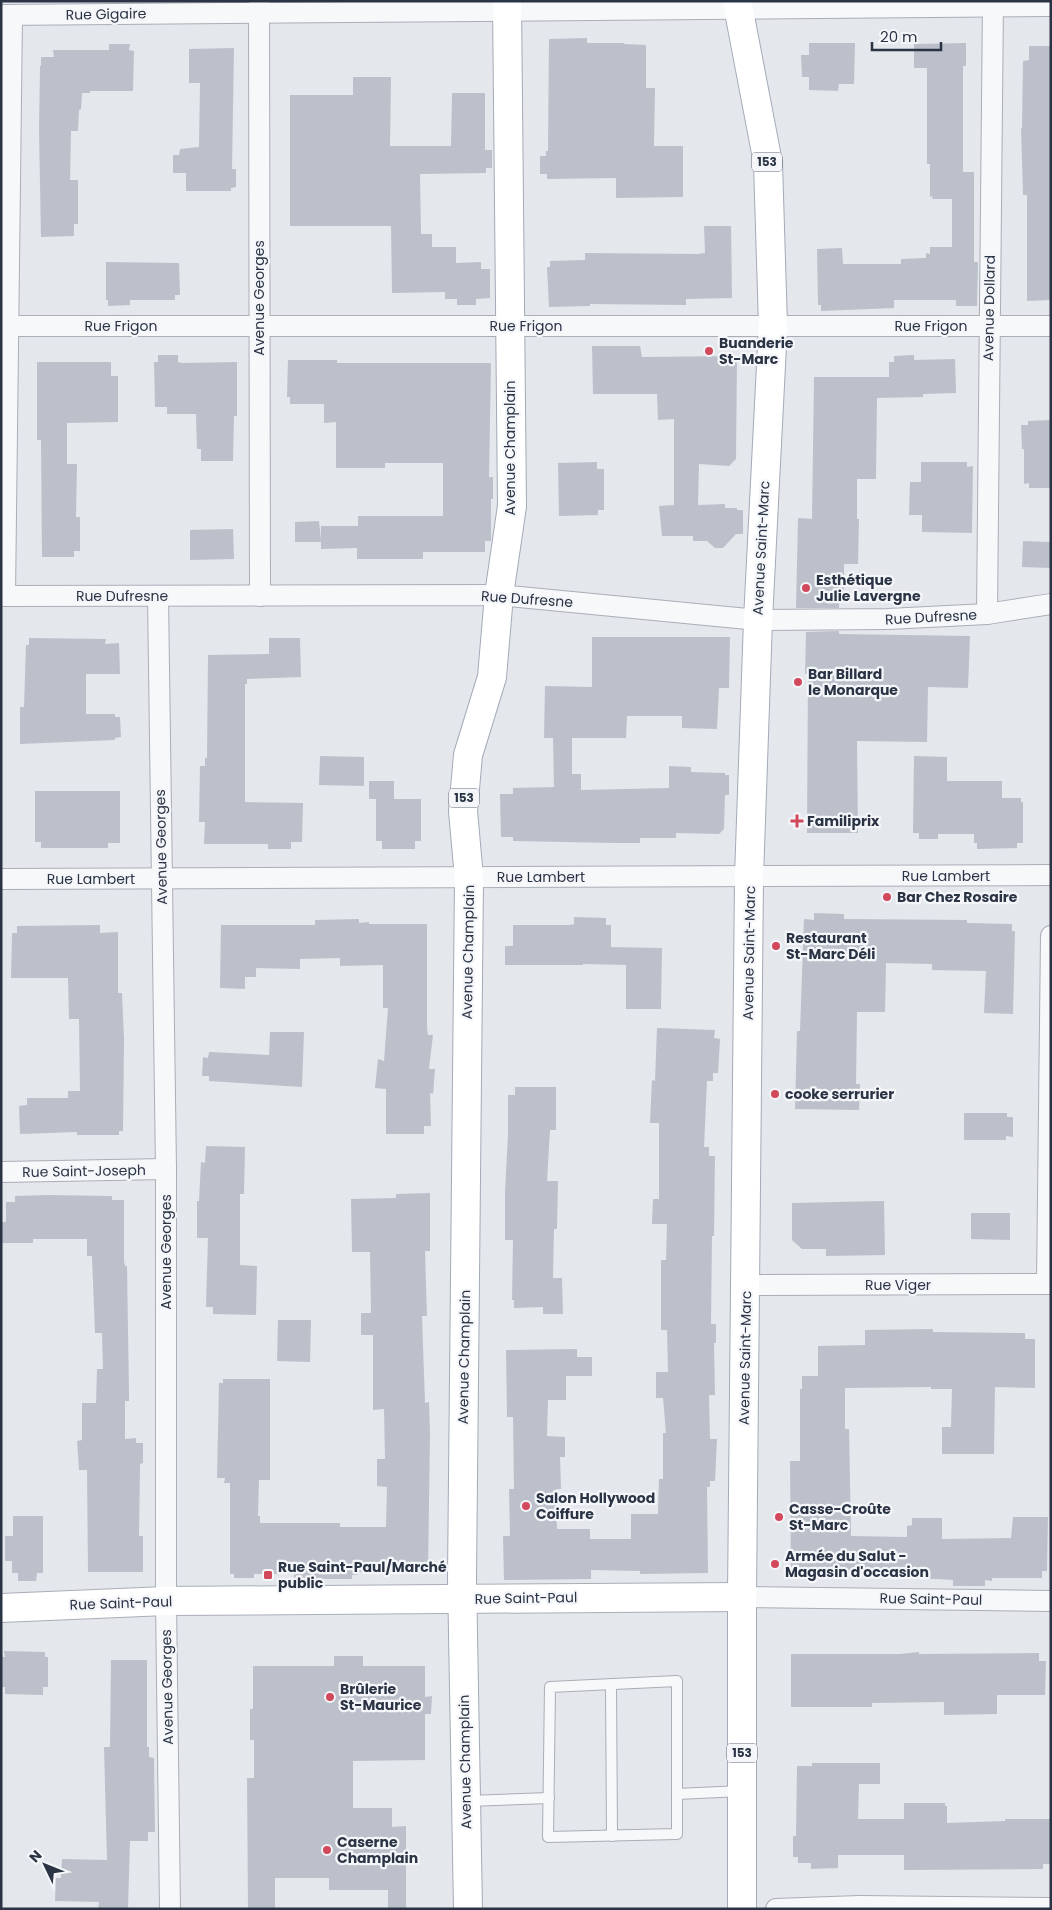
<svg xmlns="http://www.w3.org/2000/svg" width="1052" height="1910" font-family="Poppins,sans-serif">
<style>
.building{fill:#bbc0ca}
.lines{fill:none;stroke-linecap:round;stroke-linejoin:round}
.lane-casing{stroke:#a9aeb7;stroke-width:12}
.street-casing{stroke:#a9aeb7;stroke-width:22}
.secondary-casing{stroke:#a9aeb7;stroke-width:30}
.primary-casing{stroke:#a3abb8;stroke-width:30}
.lane{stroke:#f7f8fa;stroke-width:10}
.street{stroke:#f7f8fa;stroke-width:20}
.secondary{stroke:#fff;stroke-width:28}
.primary{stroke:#fff;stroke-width:28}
.poi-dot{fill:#d1495b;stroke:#f4f6f9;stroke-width:2}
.labels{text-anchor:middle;stroke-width:4.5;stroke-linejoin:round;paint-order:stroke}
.shield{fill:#f4f6f9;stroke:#676e7b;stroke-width:1}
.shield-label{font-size:12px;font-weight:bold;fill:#2b3445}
.street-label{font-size:14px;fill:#2b3445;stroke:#f4f6f9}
.poi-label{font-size:14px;font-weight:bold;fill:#2b3445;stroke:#f4f6f9;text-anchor:start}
</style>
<rect width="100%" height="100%" fill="#e4e7ec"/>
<!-- building -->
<g class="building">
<path d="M587,38v5h37v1l22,1v43h9l-1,58h29v51l-67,1v-20l-69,1v-5h-7v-18h6v-5h2l1,-112z"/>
<path d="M809,43h46l-1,41h-15l-1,7 -29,-1v-13h-7l-1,-22h8z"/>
<path d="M966,43v23h-3v106h11v90h4l-1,44h-21v-6h-62v8l-73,3v-6h-3l-1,-56 25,-1 1,16h58v-5l25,-1v-5l4,1v-7h22v-48h-20l1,-3 -3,1v-33h-3v-96h-13v-24z"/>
<path d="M109,44h21l-1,6 5,1 -1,40h-43v2h-8l-1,16 -2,1 -1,21h-7l-1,49h8v44h-4v12l-33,1 -2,-106 1,-65h1v-9h13l-1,-7h56z"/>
<path d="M1029,46h22v254l-24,1v-106h-4l-2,-67h1l1,-67 6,-1z"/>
<path d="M234,48l-2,121h4v18l-5,1v3h-45v-18h-13v-18h6l1,-6 19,-2 1,-64h-11v-34z"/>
<path d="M353,77h38l-1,69h61l1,-53h33v57h7v18h-6v5l-66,1 1,60h11v13h24v16l25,-1v7h9v29l-14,1v6h-19v-6h-12v-7l-53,1 -1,-67h-101v-131h63z"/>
<path d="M704,226h27l1,72 -46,1v6l-96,-1v2l-41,1 -2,-40h3v-6l35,-1v-7l113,1 7,-1z"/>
<path d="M106,262l73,1 1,32h-5v5h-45v5l-22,1v-6h-2z"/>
<path d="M592,346h48l2,11 95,-1 -1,103 -7,7 -30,-2 -1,41 27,-1v4h12v2h6v24h-7l-13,14h-8l-8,-7h-14v-5h-31l-3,-30 15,-1v-86l-16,1 -1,-26h-64z"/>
<path d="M158,355h20v7l4,1 55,-1v54h-3l-1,45h-32v-12h-4l-1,-35h-29v-7h-12l-1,-45h4z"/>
<path d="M914,355v5l41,-1 1,34 -33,1v3l-46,1 -1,81h-19v40h2l-1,45h-14v26h-5v18h-43l2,-90 14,1 2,-142h75v-15h5v-6z"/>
<path d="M288,360h49v3h154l-2,114h4v22h-2v42h-6v11h-62v7h-66v-11l-36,1v-7h-26v-20l24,-1 2,19v-14h37v-10h85v-53h-58v5h-49v-46l-12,1v-19h-34v-7h-3z"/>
<path d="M37,362h74v14h7v46l-51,1v41h10l-1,53h4v34h-6v6h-32l-1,-117h-4z"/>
<path d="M1051,420v68h-22v-5l-5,1v-35h-2l-1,-24h7v-4z"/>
<path d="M597,462v7h7v41h-6v5l-39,1 -1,-53z"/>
<path d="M921,462h46v5l6,-1 -1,67 -50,-1v-17h-13l1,-33h11z"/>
<path d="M233,529l1,30 -44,1v-30z"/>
<path d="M1023,541l28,1v26l-29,-1z"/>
<path d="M839,631v3l131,2 -2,52 -40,-1 -1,55 -70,-1 1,92h-51l1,-159h-3l1,-42z"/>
<path d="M592,637h138l-1,51h-10l-2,41 -35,-1v-12h-55l-1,22h-54v36h9v16l88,-2v-22l22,1v5l34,1v2h4v20h-4l-1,34 -5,5 -43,-1v5h-36v5h-25l-102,-2v-4h-12l-1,-43h13v-6l41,-1 -1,-49h-9l1,-52 47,1z"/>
<path d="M29,638l77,1 -1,5 14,-1 1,31h-34v40h29v3h5l1,20 -6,1v2l-95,4v-37h4l2,-62h3z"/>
<path d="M269,638h31l1,39 -54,2v5h-2v118l58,1 -1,39h-11v7h-23v-5h-64l1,-22h-6l1,-56h5v-8h2l1,-103 61,-1z"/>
<path d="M320,756l44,1v29l-45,-1z"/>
<path d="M914,756l33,1v24h55v17h19v4h2v41h-6v5l-40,1v-6h-3v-9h-36v5h-19v-6h-6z"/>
<path d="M369,781h25v18h27v42h-6v8h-33v-8h-6v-42h-7z"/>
<path d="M35,791h85v52h-12v5h-67v-6h-6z"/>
<path d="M814,913l30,1v5l123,1v3l45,1v7h3l-2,83 -29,-1 2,-42 -54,-1v-6l-46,-1 -1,49h-28l-1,72h4l-1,26 -64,-1 2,-78h3l4,-112 10,1z"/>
<path d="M574,917l32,1v7h5v22l51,1 -1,61h-35v-44l-43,-1v1h-78v-19h8v-21h56l5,-1z"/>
<path d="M359,919v4l10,-1v2h58v104l1,7h5l-4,34h6l-2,25 -3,-1 1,33h-7v8h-38v-45l-11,-1 3,-29 6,2 4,-53h-5v-43l-43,1v-8l-40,1v10l-44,-1v9h-11v12l-25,-1 1,-63h94v-5z"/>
<path d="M100,925v8l18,-1v61h4l2,46 -1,92h-4v4h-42v-3l-57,2 -1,-28 8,-1v-7h41v-7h12l-1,-72h-10l-1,-41h-57l1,-45h5v-7z"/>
<path d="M657,1028l58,2 -1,8 6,1 -2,34h-5v8h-6l-3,66h5v9h6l-1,80h-2l-1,88h5v19h-2l1,52h-6l1,44h7l-2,42h-5v6h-3l1,86 -68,1v-3l-49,-1v9l-87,1 -1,-44h7l-1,-47h5l-1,-72h-6l-1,-67 71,-1v8h15v19h-26v24h-18l-1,36 18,1v20h-5l1,32h-5l1,40h33v10h41v-25h27l1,-35h4v-46h3l-3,-35h-7v-26h12l-1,-42h-6v-70h5l1,-36h-15l1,-25h6v-76h-9l2,-43 3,1z"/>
<path d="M270,1032h34l-2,55 -93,-6v-5h-7l1,-19 5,1 1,-6 60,3z"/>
<path d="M515,1087h41v43h-6l-3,51h11l-1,48h-3l-1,49h9l1,36h-20v-7l-29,1v-8h-2l1,-60h-8v-48l3,-58v-39h7z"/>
<path d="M964,1113h43v4h6v20l-7,-1v4h-42z"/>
<path d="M206,1146l39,1 -1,47h-4v71l17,1 -1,49 -43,-1v-7h-7l2,-69h-11v-37h2l2,-39 4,1z"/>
<path d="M430,1193v58h-5l2,65h-5l3,87 4,-1 1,31 -2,140 -70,-1v3h-6v4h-58v-5h-40v4h-20v-4h-4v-91h-6l1,-5h-8l2,-95h4v-4h47v101h-11l-1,36h2v7h80v4h46l1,-40 -10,-1v-27h8l-1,-50 -11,1v-75h-12v-22h10l-1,-61h-18l-1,-53 45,-1v-4z"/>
<path d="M48,1195l64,1v4h12v60l1,6h2l2,127v8h-4v38l11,-1v5h7v20l-3,1 -1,72h4v36h-55l-1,-102h-8l-2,-29 5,-1v-37h14l1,-34h6l-1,-36h-7l-3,-77h-5v-17h-54v4h-32v-21h5v-20h9v-6z"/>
<path d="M884,1201l1,54 -59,1v-7h-24l-10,-9v-37z"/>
<path d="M971,1213h39v27l-39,-1z"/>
<path d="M278,1320h33l-1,42 -33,-1z"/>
<path d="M933,1329v3l92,1v6h10v49l-40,-1 -1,67h-52v-27h9l1,-38h-21v-2l-86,1v41h4l2,107 56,1v-11l5,-1v-7h30v21l69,-1 2,-21h35l-1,54h-5v7h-50v3l-7,-1v6h-32v-6l-35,-2v-4l-73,-1v1h-54l-1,-113h10v-72h2v-13h16v-30l47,-1v-15z"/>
<path d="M13,1516h30v57h-6l-1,8h-18v-8h-6v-12h-7v-25h8z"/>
<path d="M4,1651l41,1v5h3v30h-5v8l-38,-1v-7h-4v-30h4z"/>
<path d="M919,1652v2l120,-1v8h7l-1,34h-48v19l-53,1v-13l-72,1v4h-81v-53h109z"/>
<path d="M334,1656h29v10h62v31l7,-1 -1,18h-6v46l-72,1v47h39v19l14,-1v83h-18v-19h-59v-12h-54v31h-27l-1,-131h7v-38h-4v-31h3v-43h81z"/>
<path d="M111,1660h36v87h2v10l5,1 1,74h-7v9h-18l-2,68h-30l1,-7 -44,-1 1,-23h5l1,-19 45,1 -3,-113h6z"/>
<path d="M812,1763h68v21h-21l-1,35h46v-16h41v3h2v17l58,-2v-2h46v45h-8v5l-139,1v-15h-66v13l-27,1v-6h-13v-6h-5v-21h3l1,-70h15z"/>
</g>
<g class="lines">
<!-- lane casing -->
<g class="lane-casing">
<g id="lane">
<path d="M677,1681v153l-129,3 2,-150z"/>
<path d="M611,1684l1,152"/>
<path d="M677,1794l64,-3"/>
<path d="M467,1801l82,-3"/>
</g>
</g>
<!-- street casing -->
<g class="street-casing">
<g id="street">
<path d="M259,1l1,595"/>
<path d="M1,15l1050,-9"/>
<path d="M1,326h1050"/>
<path d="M1,596l498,-1 259,25 130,-1 99,-5 64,-10"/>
<path d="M5,596l7,-581"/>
<path d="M158,596l8,573v432l4,308"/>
<path d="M987,614l6,-613"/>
<path d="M1,879l1050,-4"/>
<path d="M1,1172l165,-3"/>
<path d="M1047,1284l4,-348"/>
<path d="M745,1285l306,-1"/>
<path d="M742,1597l309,4"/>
<path d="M776,1909l83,-3 192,2"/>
</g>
</g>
<!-- secondary casing -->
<g class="secondary-casing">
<path id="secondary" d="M1,1608l165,-7 576,-4"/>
</g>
<!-- primary casing -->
<g class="primary-casing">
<g id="primary">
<path d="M737,1l31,162 5,163 -15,294 -9,257 -7,720v312"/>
<path d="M468,1909l-6,-331 7,-700 -6,-67 5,-56 24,-78 7,-82 13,-89 -5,-505"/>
</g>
</g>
<!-- lane -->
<use href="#lane" class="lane"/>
<!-- street -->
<use href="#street" class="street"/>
<!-- secondary -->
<use href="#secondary" class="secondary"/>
<!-- primary -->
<use href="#primary" class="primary"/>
</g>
<!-- markers -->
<g class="poi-dot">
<circle cx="709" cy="351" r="5"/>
<circle cx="806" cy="588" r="5"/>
<circle cx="798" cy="682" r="5"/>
<path d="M794.5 813.5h5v5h5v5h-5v5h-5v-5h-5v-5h5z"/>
<circle cx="887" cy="897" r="5"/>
<circle cx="776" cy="946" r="5"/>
<circle cx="775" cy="1094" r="5"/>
<circle cx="526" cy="1506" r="5"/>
<circle cx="779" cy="1517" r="5"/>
<circle cx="775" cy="1564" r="5"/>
<rect x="263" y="1570" width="10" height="10" rx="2.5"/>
<circle cx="330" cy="1697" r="5"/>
<circle cx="327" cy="1850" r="5"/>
</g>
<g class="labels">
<!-- shield labels -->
<g class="shield">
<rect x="752" y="152.5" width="30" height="19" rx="4"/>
<rect x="449" y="788.5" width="30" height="19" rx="4"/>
<rect x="727" y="1743.5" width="30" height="19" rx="4"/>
</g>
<g class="shield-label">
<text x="767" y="166">153</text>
<text x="464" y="802">153</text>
<text x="742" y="1757">153</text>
</g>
<!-- street labels -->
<g class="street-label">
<text transform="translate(106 14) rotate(-1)" y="5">Rue Gigaire</text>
<text transform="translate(259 298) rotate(-90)" y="5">Avenue Georges</text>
<text transform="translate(989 308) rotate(-89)" y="5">Avenue Dollard</text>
<text x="121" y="331">Rue Frigon</text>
<text x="526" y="331">Rue Frigon</text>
<text x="931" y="331">Rue Frigon</text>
<text transform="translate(510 448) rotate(-90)" y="5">Avenue Champlain</text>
<text transform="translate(761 548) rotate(-87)" y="5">Avenue Saint-Marc</text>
<text x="122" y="601">Rue Dufresne</text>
<text transform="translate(527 599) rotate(4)" y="5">Rue Dufresne</text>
<text transform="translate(931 617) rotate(-3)" y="5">Rue Dufresne</text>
<text transform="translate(161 847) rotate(-91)" y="5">Avenue Georges</text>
<text x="946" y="881">Rue Lambert</text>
<text x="541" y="882">Rue Lambert</text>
<text x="91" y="884">Rue Lambert</text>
<text transform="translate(468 952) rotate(-89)" y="5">Avenue Champlain</text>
<text transform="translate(749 953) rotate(-89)" y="5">Avenue Saint-Marc</text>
<text transform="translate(84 1171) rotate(-1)" y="5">Rue Saint-Joseph</text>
<text transform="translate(166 1252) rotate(-90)" y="5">Avenue Georges</text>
<text x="898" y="1290">Rue Viger</text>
<text transform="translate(464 1357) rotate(-89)" y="5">Avenue Champlain</text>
<text transform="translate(745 1358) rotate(-89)" y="5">Avenue Saint-Marc</text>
<text transform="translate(526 1598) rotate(-1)" y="5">Rue Saint-Paul</text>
<text transform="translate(931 1599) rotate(1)" y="5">Rue Saint-Paul</text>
<text transform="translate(121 1603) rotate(-2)" y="5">Rue Saint-Paul</text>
<text transform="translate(167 1687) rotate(-91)" y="5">Avenue Georges</text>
<text transform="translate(465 1762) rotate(-91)" y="5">Avenue Champlain</text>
</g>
<!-- poi labels -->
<g class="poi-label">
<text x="719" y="348">Buanderie<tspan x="719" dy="16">St-Marc</tspan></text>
<text x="816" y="585">Esthétique<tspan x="816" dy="16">Julie Lavergne</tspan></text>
<text x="808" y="679">Bar Billard<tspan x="808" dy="16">le Monarque</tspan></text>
<text x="807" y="826">Familiprix</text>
<text x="897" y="902">Bar Chez Rosaire</text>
<text x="786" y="943">Restaurant<tspan x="786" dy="16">St-Marc Déli</tspan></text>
<text x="785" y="1099">cooke serrurier</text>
<text x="536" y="1503">Salon Hollywood<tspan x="536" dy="16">Coiffure</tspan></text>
<text x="789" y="1514">Casse-Croûte<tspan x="789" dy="16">St-Marc</tspan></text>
<text x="785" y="1561">Armée du Salut -<tspan x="785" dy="16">Magasin d'occasion</tspan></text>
<text x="278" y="1572">Rue Saint-Paul/Marché<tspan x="278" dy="16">public</tspan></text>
<text x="340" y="1694">Brûlerie<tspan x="340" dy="16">St-Maurice</tspan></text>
<text x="337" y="1847">Caserne<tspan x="337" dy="16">Champlain</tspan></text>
</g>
</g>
<!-- border -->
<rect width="1052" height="1910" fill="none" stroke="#2b3445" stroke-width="5"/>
<!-- north arrow -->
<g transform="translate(45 1865) rotate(313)" stroke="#f4f6f9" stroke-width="4" paint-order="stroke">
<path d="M0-4L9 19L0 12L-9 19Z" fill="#2b3445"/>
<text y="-8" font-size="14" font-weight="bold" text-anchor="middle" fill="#2b3445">N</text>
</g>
<!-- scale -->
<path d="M872 42v8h69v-8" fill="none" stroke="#2b3445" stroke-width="2.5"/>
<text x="880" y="42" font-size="15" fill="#2b3445" stroke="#f4f6f9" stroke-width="4" paint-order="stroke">20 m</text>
</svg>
